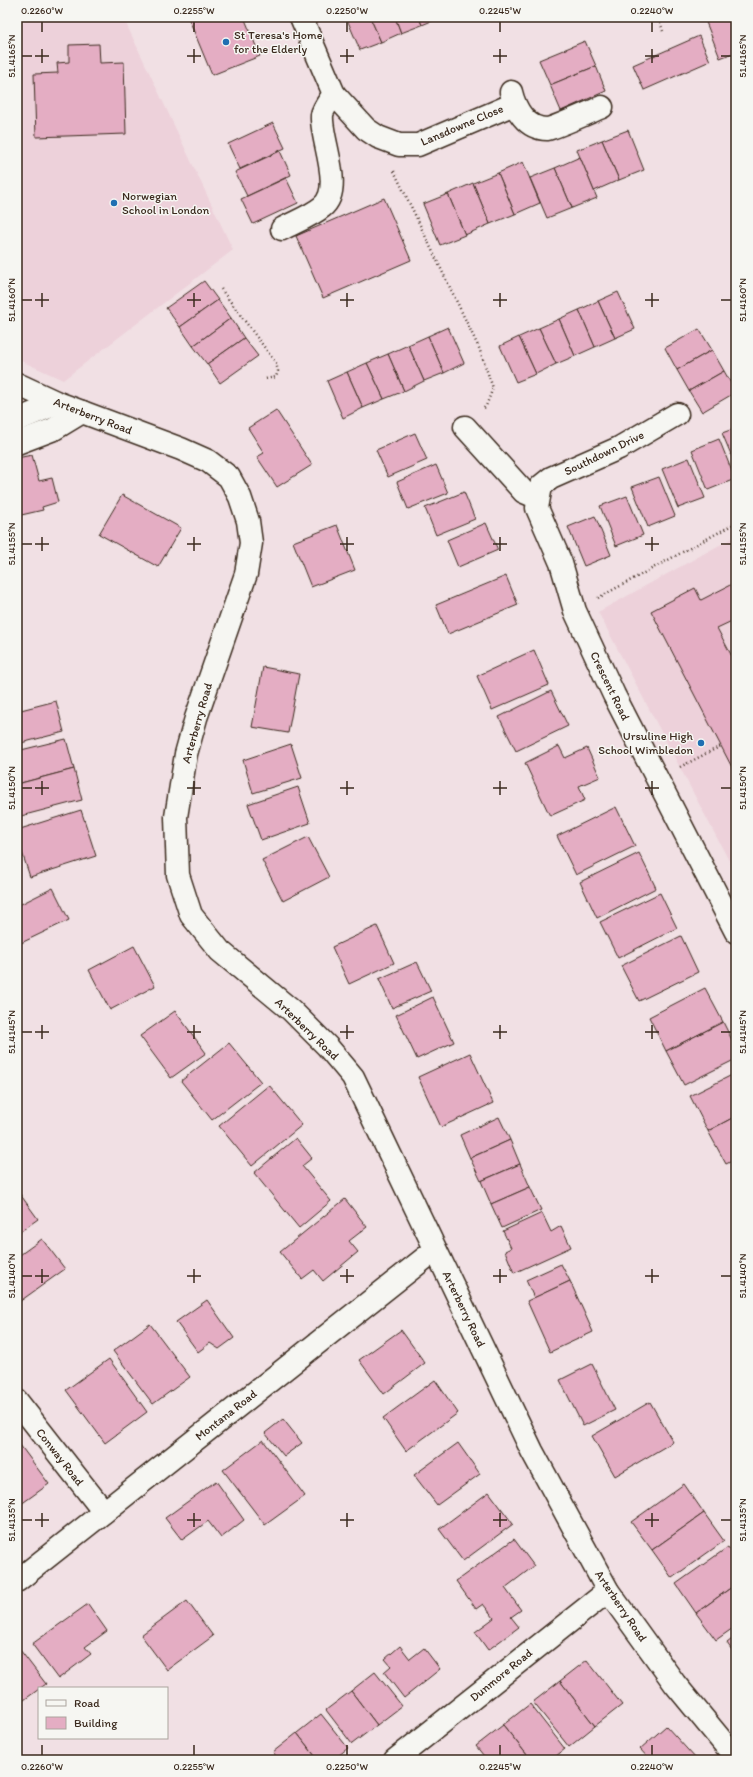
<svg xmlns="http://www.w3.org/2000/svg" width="753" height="1777" font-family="Itim,sans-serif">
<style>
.built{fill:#edd1da}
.building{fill:#e4adc3;stroke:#3b2a1e}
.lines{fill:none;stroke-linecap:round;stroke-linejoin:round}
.minor-casing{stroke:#3b2a1e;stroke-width:25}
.path{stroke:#3b2a1e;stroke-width:2.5;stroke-dasharray:1 3;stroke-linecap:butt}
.minor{stroke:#f6f6f2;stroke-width:22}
.ticks{fill:none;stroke:#3b2a1e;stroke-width:1.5}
.poi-dot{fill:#1f6fb2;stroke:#f6f6f2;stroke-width:1.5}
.labels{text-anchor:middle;stroke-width:3;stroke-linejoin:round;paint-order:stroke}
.poi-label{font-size:12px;fill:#3b2a1e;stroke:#f6f6f2;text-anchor:start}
.street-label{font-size:12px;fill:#3b2a1e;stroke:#f6f6f2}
.neatline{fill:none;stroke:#3b2a1e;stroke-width:1.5}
.ticks-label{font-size:10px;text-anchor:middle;fill:#3b2a1e}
</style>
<rect width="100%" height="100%" fill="#f1e0e4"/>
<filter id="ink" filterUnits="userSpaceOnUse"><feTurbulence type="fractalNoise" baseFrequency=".025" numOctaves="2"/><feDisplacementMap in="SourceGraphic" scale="8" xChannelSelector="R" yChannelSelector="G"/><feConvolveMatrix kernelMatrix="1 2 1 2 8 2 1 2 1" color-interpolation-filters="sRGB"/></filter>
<g filter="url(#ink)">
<!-- built -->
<g class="built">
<path d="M29,17h94l110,233 -170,130 -46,-21v-331z"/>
<path d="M736,536v338l-138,-262z"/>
</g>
<!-- building -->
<g class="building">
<path d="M188,17h56l16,39 -48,19z"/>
<path d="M346,17h24l11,25 -21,8z"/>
<path d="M370,17h25l6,16 -20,9z"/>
<path d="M395,17h24l3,8 -21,8z"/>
<path d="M419,17h22l-19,8z"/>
<path d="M704,17h32v35l-16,6z"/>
<path d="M699,36l11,25 -66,29 -11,-25z"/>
<path d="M585,41l11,25 -46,19 -11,-25z"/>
<path d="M99,44l1,19 24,-1 2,72 -90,3 -2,-63 24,-1 -1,-10 12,-1v-17z"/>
<path d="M596,66l10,25 -45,20 -11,-26z"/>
<path d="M273,123l12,25 -45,21 -12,-25z"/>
<path d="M628,130l16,40 -25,10 -17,-40z"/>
<path d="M602,140l17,40 -25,11 -17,-41z"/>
<path d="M280,151l11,24 -44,21 -12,-24z"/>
<path d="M580,157l17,41 -25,10 -17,-40z"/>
<path d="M523,162l17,41 -25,11 -17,-41z"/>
<path d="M555,168l17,40 -25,10 -17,-40z"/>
<path d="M498,173l17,41 -25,10 -17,-41z"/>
<path d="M286,178l12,25 -45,21 -12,-25z"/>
<path d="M473,183l17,41 -25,11 -17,-41z"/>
<path d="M448,194l17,41 -25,10 -17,-41z"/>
<path d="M384,198l27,62 -88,38 -27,-62z"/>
<path d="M204,281l14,19 -38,27 -14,-19z"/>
<path d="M618,292l17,37 -20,9 -17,-37z"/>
<path d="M218,300l13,18 -38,28 -13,-19z"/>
<path d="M598,301l17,37 -20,9 -16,-37z"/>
<path d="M579,310l16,37 -20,9 -16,-37z"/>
<path d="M231,318l13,20 -37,26 -14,-18z"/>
<path d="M559,319l16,37 -19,8 -17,-36z"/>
<path d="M448,327l16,36 -20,10 -16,-37z"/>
<path d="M539,328l17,36 -20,10 -17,-37z"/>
<path d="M699,329l13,21 -35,20 -12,-22z"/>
<path d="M428,336l16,37 -20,8 -16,-36z"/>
<path d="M519,337l17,37 -20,8 -16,-36z"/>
<path d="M244,338l14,18 -38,27 -13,-19z"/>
<path d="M408,345l16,36 -20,10 -16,-37z"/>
<path d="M712,350l12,21 -35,20 -12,-21z"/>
<path d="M388,354l16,37 -20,8 -17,-36z"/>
<path d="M367,363l17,36 -21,9 -16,-36z"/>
<path d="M724,371l12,21 -34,20 -13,-21z"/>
<path d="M347,372l16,36 -20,10 -16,-37z"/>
<path d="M276,410l36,55 -35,22 -20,-30 7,-4 -16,-25z"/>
<path d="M736,428v38l-14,-33z"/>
<path d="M415,433l12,27 -39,17 -12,-27z"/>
<path d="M719,439l16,40 -27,11 -16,-40z"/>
<path d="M32,455l7,26 13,-3 6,24 -16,5 1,3 -26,6v-58z"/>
<path d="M689,458l16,40 -27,10 -16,-39z"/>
<path d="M436,465l12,28 -40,16 -11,-27z"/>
<path d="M659,477l16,39 -27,11 -16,-40z"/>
<path d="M464,492l11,27 -39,16 -11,-27z"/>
<path d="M122,495l59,33 -23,39 -59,-33z"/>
<path d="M627,496l16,39 -27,11 -16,-40z"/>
<path d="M595,516l16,39 -27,11 -16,-39z"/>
<path d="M486,523l12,27 -40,17 -11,-27z"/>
<path d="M337,525l18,45 -44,17 -18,-45z"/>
<path d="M506,576l12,29 -70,29 -12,-29z"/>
<path d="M736,582v41l-2,-3 -17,8 19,36v111l-85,-164 44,-23 6,12z"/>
<path d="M534,650l15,35 -57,25 -15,-34z"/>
<path d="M263,667l36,7 -11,59 -36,-6z"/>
<path d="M551,691l17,35 -52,25 -17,-34z"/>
<path d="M56,701l8,31 -47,12v-33z"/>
<path d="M66,739l8,30 -57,15v-33z"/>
<path d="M291,744l11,34 -49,15 -10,-33z"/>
<path d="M559,746l6,12 22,-10 13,29 -21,9 6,14 -35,16 -25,-53z"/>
<path d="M74,769l8,31 -65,17v-33z"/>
<path d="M298,787l12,36 -49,17 -13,-36z"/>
<path d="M616,807l19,39 -59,29 -19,-39z"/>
<path d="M81,810l15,46 -66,21 -13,-40v-7z"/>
<path d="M308,837l21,40 -46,24 -21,-41z"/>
<path d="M639,853l17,35 -59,30 -17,-36z"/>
<path d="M53,888l16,32 -52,25v-39z"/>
<path d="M660,893l17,35 -59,30 -18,-36z"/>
<path d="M377,926l17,37 -45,21 -17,-37z"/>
<path d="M681,936l17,36 -59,29 -18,-35z"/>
<path d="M134,946l21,40 -45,24 -21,-40z"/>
<path d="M417,962l14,29 -39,17 -13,-29z"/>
<path d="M705,988l18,34 -57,29 -17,-34z"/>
<path d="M433,997l21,45 -37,17 -21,-44z"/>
<path d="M175,1011l31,42 -35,25 -31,-42z"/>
<path d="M723,1022l13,26v11l-52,26 -18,-34z"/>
<path d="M229,1043l32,39 -49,38 -31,-39z"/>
<path d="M470,1053l23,50 -52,24 -23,-50z"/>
<path d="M736,1073v43l-28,15 -18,-35z"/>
<path d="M269,1085l33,40 -50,41 -33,-40z"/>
<path d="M736,1116v43l-10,5 -18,-33z"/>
<path d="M499,1117l11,23 -40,18 -10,-23z"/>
<path d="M296,1138l16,20 -10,8 29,35 -32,27 -45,-55z"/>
<path d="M510,1140l10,24 -39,17 -11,-23z"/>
<path d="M520,1164l10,23 -39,17 -10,-23z"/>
<path d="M530,1187l11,23 -39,18 -11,-24z"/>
<path d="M17,1190l21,29 -21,15z"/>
<path d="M345,1199l22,28 -18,14 9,11 -35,29 -9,-11 -12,9 -22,-27z"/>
<path d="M542,1213l9,19 10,-6 10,21 -57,26 -9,-22 6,-3 -8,-17z"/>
<path d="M42,1239l23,30 -46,33 -2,-3v-42z"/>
<path d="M561,1264l9,17 -36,17 -8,-18z"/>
<path d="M570,1281l23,51 -43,20 -23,-51z"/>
<path d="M207,1300l27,38 -15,11 -9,-6 -12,9 -22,-30z"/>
<path d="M150,1324l40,53 -37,27 -40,-53z"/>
<path d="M401,1330l24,33 -41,31 -25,-34z"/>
<path d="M109,1359l38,53 -42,31 -39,-53z"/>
<path d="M592,1364l23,46 -32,16 -23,-46z"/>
<path d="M435,1380l23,33 -52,38 -23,-33z"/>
<path d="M650,1402l23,40 -58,34 -23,-40z"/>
<path d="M283,1419l19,24 -18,13 -19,-23z"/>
<path d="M263,1440l42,56 -40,29 -42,-55z"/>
<path d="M17,1441l32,43 -32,23z"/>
<path d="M458,1443l22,31 -43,31 -23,-30z"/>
<path d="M216,1481l28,39 -23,18 -13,-17 -26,19 -17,-22z"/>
<path d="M684,1484l20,29 -52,37 -21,-28z"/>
<path d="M489,1492l24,32 -50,37 -24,-32z"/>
<path d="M704,1513l20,28 -52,37 -20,-28z"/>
<path d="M514,1539l20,27 -29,22 16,22 -10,7 8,10 -31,23 -13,-18 19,-14 -11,-14 -7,5 -20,-28z"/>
<path d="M728,1547l8,11v26l-40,29 -20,-29z"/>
<path d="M736,1584v42l-20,14 -20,-27z"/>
<path d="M187,1601l26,35 -46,34 -26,-35z"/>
<path d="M88,1604l19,27 -22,16 6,7 -33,25 -26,-35z"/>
<path d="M736,1636v20l-9,-13z"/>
<path d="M17,1646l29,38 -29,21z"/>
<path d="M400,1646l10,13 14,-11 16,21 -36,29 -20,-26 7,-6 -6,-7z"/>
<path d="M587,1660l35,45 -27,21 -35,-45z"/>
<path d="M375,1672l27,34 -25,19 -26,-34z"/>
<path d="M560,1681l35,45 -26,21 -36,-45z"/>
<path d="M351,1691l26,34 -25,19 -26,-34z"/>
<path d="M530,1704l35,45 -14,11h-20l-28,-35z"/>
<path d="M321,1714l27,34 -15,12h-15l-21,-27z"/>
<path d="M503,1725l28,35h-44l-11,-14z"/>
<path d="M666,1726l31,34h-47l-10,-11z"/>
<path d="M297,1733l21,27h-39l-6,-8z"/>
</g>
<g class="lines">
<!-- minor casing -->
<g class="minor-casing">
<g id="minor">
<path d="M301,17l33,77 32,35 12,8 21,8h19l96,-41"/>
<path d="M511,92c4,17 15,37 36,37 8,-1 45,-18 55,-22"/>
<path d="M282,229c13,-7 29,-13 40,-22 23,-18 -2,-68 0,-92 1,-7 8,-15 12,-21"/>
<path d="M17,384l41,19 123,46 27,12 21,16 11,20 8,24 3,22 -5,31 -50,144 -10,36 -10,63 2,58 13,40 29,36 71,59 36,36 26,31 179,374 76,140 67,93 61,74"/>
<path d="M677,414l-58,34 -68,30 -10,8 -4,22 24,55 14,48 39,84 122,237"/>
<path d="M17,420l41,-17"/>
<path d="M465,427l59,65 14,6"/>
<path d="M17,443l37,-14 28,-17"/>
<path d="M17,1401l87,111"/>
<path d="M17,1581l418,-331"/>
<path d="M395,1760l213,-169"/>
</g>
</g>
<!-- path -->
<g class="path">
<path d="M663,31l-4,-12 5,-2"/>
<path d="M394,171l85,177 14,40 -7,18 -3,3"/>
<path d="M221,289l55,74 2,8 -2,6 -11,2"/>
<path d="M598,598l138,-75"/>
<path d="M680,767l41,-21"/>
</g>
<!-- minor -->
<use href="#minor" class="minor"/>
</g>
</g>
<!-- ticks -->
<path class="ticks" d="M42,22v10M194,22v10M347,22v10M500,22v10M652,22v10M42,49v14M194,49v14M347,49v14M500,49v14M652,49v14M22,56h10M35,56h14M187,56h14M340,56h14M493,56h14M645,56h14M721,56h10M42,293v14M194,293v14M347,293v14M500,293v14M652,293v14M22,300h10M35,300h14M187,300h14M340,300h14M493,300h14M645,300h14M721,300h10M42,537v14M194,537v14M347,537v14M500,537v14M652,537v14M22,544h10M35,544h14M187,544h14M340,544h14M493,544h14M645,544h14M721,544h10M42,781v14M194,781v14M347,781v14M500,781v14M652,781v14M22,788h10M35,788h14M187,788h14M340,788h14M493,788h14M645,788h14M721,788h10M42,1025v14M194,1025v14M347,1025v14M500,1025v14M652,1025v14M22,1032h10M35,1032h14M187,1032h14M340,1032h14M493,1032h14M645,1032h14M721,1032h10M42,1269v14M194,1269v14M347,1269v14M500,1269v14M652,1269v14M22,1276h10M35,1276h14M187,1276h14M340,1276h14M493,1276h14M645,1276h14M721,1276h10M42,1513v14M194,1513v14M347,1513v14M500,1513v14M652,1513v14M22,1520h10M35,1520h14M187,1520h14M340,1520h14M493,1520h14M645,1520h14M721,1520h10M42,1745v10M194,1745v10M347,1745v10M500,1745v10M652,1745v10"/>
<!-- markers -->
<g class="poi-dot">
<circle cx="226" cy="42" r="4"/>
<circle cx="114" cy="203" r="4"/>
<circle cx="701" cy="743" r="4"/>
</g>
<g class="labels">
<!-- poi labels -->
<g class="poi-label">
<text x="234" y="39">St Teresa's Home<tspan x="234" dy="14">for the Elderly</tspan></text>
<text x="122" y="200">Norwegian<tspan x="122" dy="14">School in London</tspan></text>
<text x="693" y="740" text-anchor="end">Ursuline High<tspan x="693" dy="14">School Wimbledon</tspan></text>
</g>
<!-- street labels -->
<g class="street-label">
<text transform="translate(462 125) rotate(-23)" y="4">Lansdowne Close</text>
<text transform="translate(93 416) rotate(21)" y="4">Arterberry Road</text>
<text transform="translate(604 453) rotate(-26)" y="4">Southdown Drive</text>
<text transform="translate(610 686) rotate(64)" y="4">Crescent Road</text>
<text transform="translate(197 723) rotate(-74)" y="4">Arterberry Road</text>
<text transform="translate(307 1029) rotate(44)" y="4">Arterberry Road</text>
<text transform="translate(464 1309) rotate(64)" y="4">Arterberry Road</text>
<text transform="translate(226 1415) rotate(-38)" y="4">Montana Road</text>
<text transform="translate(60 1457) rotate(52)" y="4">Conway Road</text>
<text transform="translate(621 1606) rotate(56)" y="4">Arterberry Road</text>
<text transform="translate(501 1675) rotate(-39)" y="4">Dunmore Road</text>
</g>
</g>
<!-- margin -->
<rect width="753" height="1777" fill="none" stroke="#f6f6f2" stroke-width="44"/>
<!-- legend -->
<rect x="38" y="1687" width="130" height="52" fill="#f6f6f2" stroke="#aba49d"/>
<rect x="46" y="1700" width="20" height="6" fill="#f6f6f2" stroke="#aba49d"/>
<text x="74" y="1707" font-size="12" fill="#3b2a1e">Road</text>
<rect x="46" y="1717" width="20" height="12" fill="#e4adc3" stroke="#aba49d"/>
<text x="74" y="1727" font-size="12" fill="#3b2a1e">Building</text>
<rect x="22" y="22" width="709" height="1733" class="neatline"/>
<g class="ticks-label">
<text x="42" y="14">0.2260°W</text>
<text x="194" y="14">0.2255°W</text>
<text x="347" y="14">0.2250°W</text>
<text x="500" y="14">0.2245°W</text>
<text x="652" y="14">0.2240°W</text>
<text transform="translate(11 56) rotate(-90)" y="4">51.4165°N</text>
<text transform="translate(742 56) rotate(-90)" y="4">51.4165°N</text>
<text transform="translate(11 300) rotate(-90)" y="4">51.4160°N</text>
<text transform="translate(742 300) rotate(-90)" y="4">51.4160°N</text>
<text transform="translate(11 544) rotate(-90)" y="4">51.4155°N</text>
<text transform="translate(742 544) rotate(-90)" y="4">51.4155°N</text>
<text transform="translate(11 788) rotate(-90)" y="4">51.4150°N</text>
<text transform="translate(742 788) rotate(-90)" y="4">51.4150°N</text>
<text transform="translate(11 1032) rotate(-90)" y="4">51.4145°N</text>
<text transform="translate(742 1032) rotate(-90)" y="4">51.4145°N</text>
<text transform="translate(11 1276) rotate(-90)" y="4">51.4140°N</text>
<text transform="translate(742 1276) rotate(-90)" y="4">51.4140°N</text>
<text transform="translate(11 1520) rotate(-90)" y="4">51.4135°N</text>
<text transform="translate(742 1520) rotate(-90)" y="4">51.4135°N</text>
<text x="42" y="1770">0.2260°W</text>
<text x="194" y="1770">0.2255°W</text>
<text x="347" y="1770">0.2250°W</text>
<text x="500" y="1770">0.2245°W</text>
<text x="652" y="1770">0.2240°W</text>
</g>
</svg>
